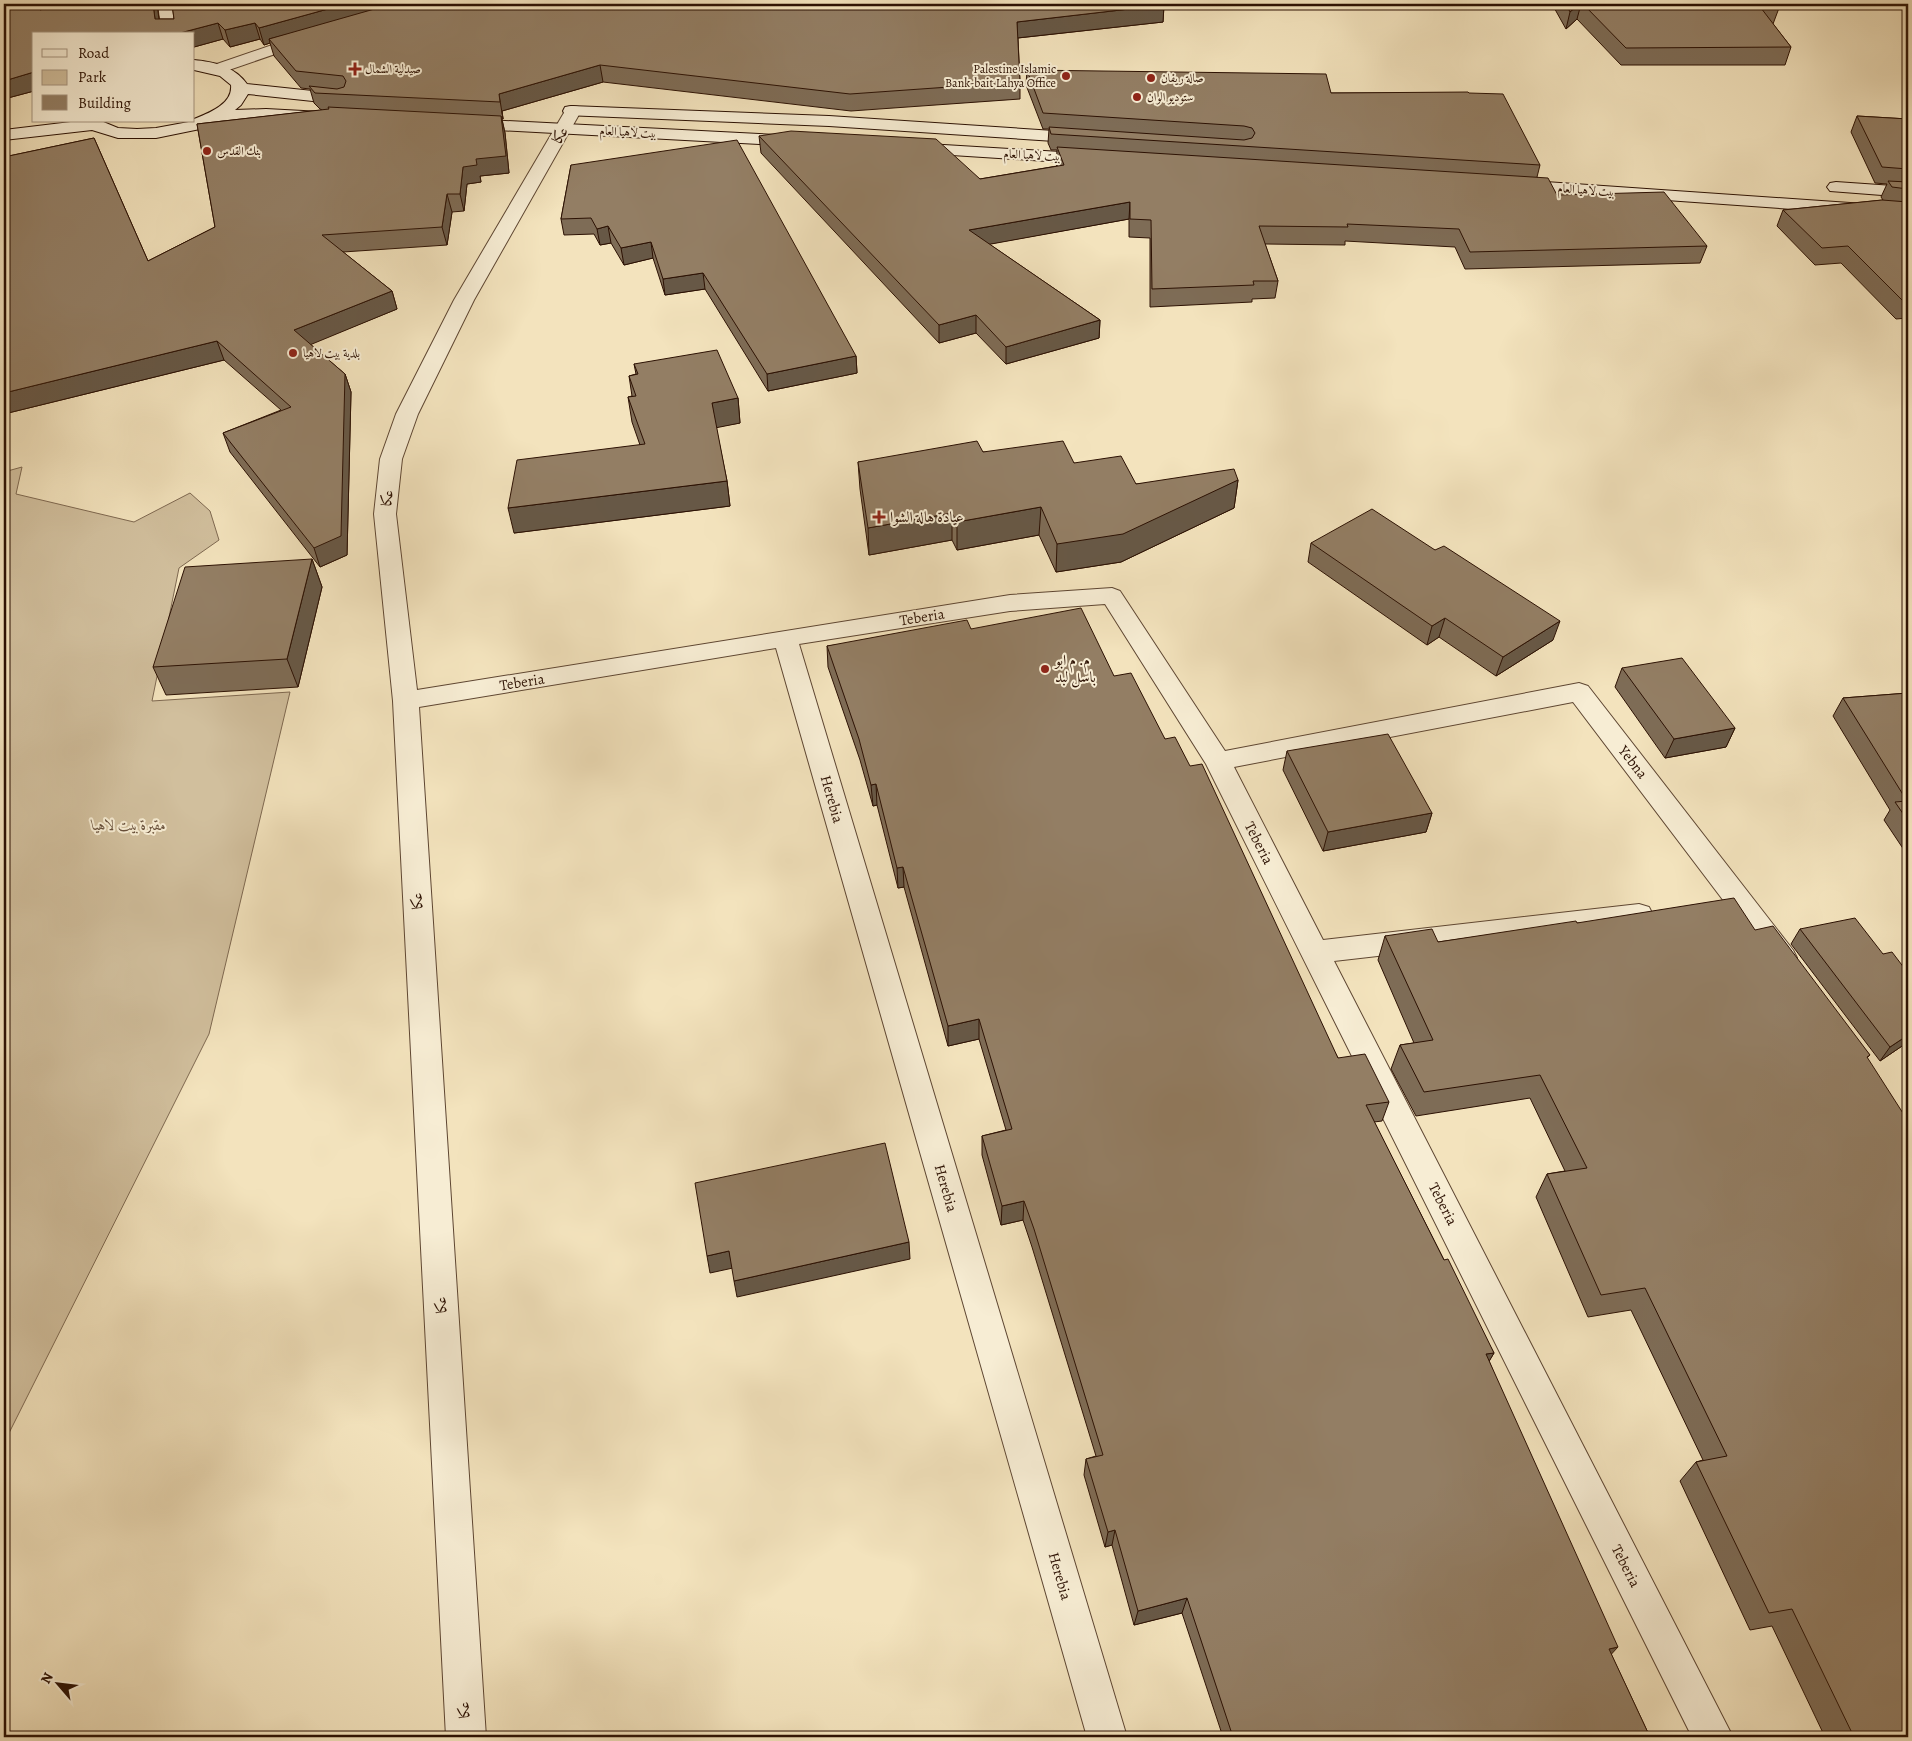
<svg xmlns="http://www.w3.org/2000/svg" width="1912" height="1741" font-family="Alegreya,Amiri,serif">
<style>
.green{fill:#d1bf9d;stroke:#7e6850}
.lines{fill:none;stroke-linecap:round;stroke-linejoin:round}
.minor-casing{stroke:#5e4632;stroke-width:2}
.secondary-casing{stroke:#2c1103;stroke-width:2}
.minor{fill:#f7edd4;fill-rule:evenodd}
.secondary{fill:#f7edd4;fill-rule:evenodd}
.wall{fill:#7e6c56;stroke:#2c1103}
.shaded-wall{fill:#675846;stroke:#2c1103}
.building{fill:#937e64;stroke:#2c1103}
.poi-dot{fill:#8f2418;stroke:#f7edd4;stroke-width:2}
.labels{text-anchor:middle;stroke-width:4;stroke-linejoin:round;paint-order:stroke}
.far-poi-label{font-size:12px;fill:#2c1103;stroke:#f7edd4;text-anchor:start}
.far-street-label{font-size:12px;fill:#2c1103;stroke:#f7edd4}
.street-label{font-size:15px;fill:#2c1103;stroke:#f7edd4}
.poi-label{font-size:15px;fill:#2c1103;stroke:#f7edd4;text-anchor:start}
.park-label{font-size:15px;font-style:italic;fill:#664e39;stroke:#f7edd4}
</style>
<rect width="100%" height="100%" fill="#f3e3bd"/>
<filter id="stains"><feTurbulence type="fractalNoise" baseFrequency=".004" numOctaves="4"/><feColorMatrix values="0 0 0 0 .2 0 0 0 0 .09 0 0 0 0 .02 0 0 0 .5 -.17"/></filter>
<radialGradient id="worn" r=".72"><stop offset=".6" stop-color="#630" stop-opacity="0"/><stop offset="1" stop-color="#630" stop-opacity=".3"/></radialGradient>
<!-- green -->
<path class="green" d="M22,467l-6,27 118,28 56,-29 20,18 9,29 -40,28 -27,133 138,-9 -81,342 -205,409v-971z"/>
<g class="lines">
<!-- minor casing -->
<g class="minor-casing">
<g id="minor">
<path d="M158,4h16l4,30h-16z"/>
<path d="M307,33l6,2 2,3 -2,3 -90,31h-12l-2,-3 2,-3z"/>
<path d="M573,106l6,1 2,4 -107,189 -56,114 -16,45 -6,55 21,176 593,-95 102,-7 8,3 105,160 354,-68 9,3 205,264 4,8 -4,8 -10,3 -10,-3 -200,-264 -339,65 89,173 316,-36 10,3 4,8 -4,8 -10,3 -305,35 399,776h-41l-486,-973 -101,-160 -95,7 -211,33 328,1093h-40l-311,-1089 -357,59 67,1030h-40l-53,-1036 -19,-187 6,-55 16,-45 58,-114 111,-189 2,-4z"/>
</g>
</g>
<!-- secondary casing -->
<g class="secondary-casing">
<g id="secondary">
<path d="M194,60c20,2 40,6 53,24l94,10 6,1 2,4 -2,4 -6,1 -93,-10 -7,11 -6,5 31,-1 56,3 2,4 -2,4 -6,1 -50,-2 -47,2 -19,8 -44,9h-38l-26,-8 -88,10v-10l75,-9h22l17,7 19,1 19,-1 38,-7v-2c15,-6 39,-15 37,-34l-11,-9 -26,-6z"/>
<path d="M571,106l258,10 256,17 6,1 3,4 -3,4 -6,1 -256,-17 -264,-11 -2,-4 2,-4z"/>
<path d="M467,119l329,17 6,1 3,4 -3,4 -6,1 -335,-18 -2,-4 2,-4z"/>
<path d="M911,143l182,11 6,1 3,4 -3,4 -6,1 -188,-12 -3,-4 3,-4z"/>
<path d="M1515,180l393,27v10l-399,-28 -3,-4 3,-4z"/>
<path d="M1836,182l72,5v10l-78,-6 -3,-4 3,-4z"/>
</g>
</g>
<!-- minor -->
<use href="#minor" class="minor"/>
<!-- secondary -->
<use href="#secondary" class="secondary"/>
</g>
<!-- wall -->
<g class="wall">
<path d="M4,4h33l3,6 23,-6h94l2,15h15l-2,-15h992v1l-1,17 -145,16 2,44v17l-169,12 -248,-29 -101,29 1,8h-1l3,14 4,40 -29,3 1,6 -14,2 -3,27 -12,1 -5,33 -104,7 49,39 5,18 -87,35 35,30 6,18 -4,163 -27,12 -90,-115 -7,-19 58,-23 -57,-50 -220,54v-257l90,-19 54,123 67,-34 -18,-103 125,-14 -2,-1 -6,-6 -4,-14 -9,-1 -27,-32 -4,-13 -6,2 -4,-6 -30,8 -7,-8 -29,8v-13h-160v57l-30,8z"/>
<path d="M1552,4h268l-1,3h-41l1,1 -6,16 18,23 -6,18h-164l-44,-46 -11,10z"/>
<path d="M1027,70l304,23h138l71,72 -3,12 20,18 150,51 -7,17 -235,6 -10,-22 -110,-6v4l-80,-1 13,37 -3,17 -23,1v3l-102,5v-69l-21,-1v-18l-140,25 111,76 -1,18 -93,26 -30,-31 -37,10 -178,-190 -2,-17 221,43 77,-13 -1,-2 1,-14h-6l-3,-7 1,-14h-6l-17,-44z"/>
<path d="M1857,116l51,3v199l-12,1 -55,-56 -26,2 -38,-39 6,-16 100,-10 -2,-3 6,-13 -12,-1 -24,-51z"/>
<path d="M571,165l285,191 1,17 -89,18 -63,-102 -40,6 -12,-37 -29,7 -13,-22 -11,2 -6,-11 -30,1 -3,-16z"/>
<path d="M634,364l104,34 2,25 -24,4 11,54 3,25 -216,27 126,-88 -8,-23 -4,-25 4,-1 -3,-20 7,-2z"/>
<path d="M983,452l91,11 62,21 102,-4 -4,28 -113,54 -65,10 -17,-37 -82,15 -5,-10 -83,15 -9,-66 -2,-27z"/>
<path d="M1311,543l124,7 118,90 -57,36 -57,-39 -12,8 -119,-83z"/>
<path d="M312,559l10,28 -24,100 -132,8 -13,-28z"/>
<path d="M971,629l143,47 51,63 173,319 51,44 -7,19 -8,1 70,138 50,93 -5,8 122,293 39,83h-427l-41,-124 -48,12 -22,-80 -7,2 -21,-72 2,-16 10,-3 -64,-209 -9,-27 -22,5 -19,-70v-19l24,-6 -27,-91 -31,7 -44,-159 -6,1 -21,-83 -4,1 -13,-46 -32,-93 -1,-21z"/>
<path d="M1622,668l113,60 -9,19 -61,11 -50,-71z"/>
<path d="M1908,693v163l-24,-36 6,-10 -57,-94 10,-18z"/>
<path d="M1287,751l145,62 -6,19 -103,19 -40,-81z"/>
<path d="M1577,923l178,7 115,125 -3,3 41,679h-83l-53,-111 -22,4 -70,-149 16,-19 7,-2 -72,-150 -43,7 -52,-120 11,-23 18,-3 -35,-73 -114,18 -25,-47 9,-24 14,-2 -36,-83 7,-24 53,6z"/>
<path d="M1800,929l83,25 25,19v69l-28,19 -89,-117z"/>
</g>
<!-- shaded-wall -->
<g class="shaded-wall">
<path d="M153,4h4l4,30 -6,-15z"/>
<path d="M346,4h61l-138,35 1,4 -6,2 -5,-17z"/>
<path d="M1305,4h15l-15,1z"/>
<path d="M1579,4h2l-4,15 -11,10 4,-17z"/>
<path d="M1164,5l-1,17 -146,16v-16z"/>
<path d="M218,23l5,16 -29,8v-13h-18z"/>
<path d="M255,23l5,16 -30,8 -5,-17z"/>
<path d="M600,65l3,17 -101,29 1,8 -4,-25z"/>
<path d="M34,72v19l-30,8v-18z"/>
<path d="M501,116l4,17 4,40 -29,3 1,6 -14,2 -3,27 -4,-17 3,-27z"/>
<path d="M447,194l5,18 -5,33 -5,-18z"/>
<path d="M1130,202l-1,17 -160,29v-18z"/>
<path d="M608,226l3,17 -11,2 -3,-16z"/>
<path d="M651,242l2,16 -29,7 -3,-17z"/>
<path d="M703,273l2,16 -40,6 -2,-16z"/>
<path d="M392,291l5,18 -97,40 -6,-19z"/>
<path d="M976,315v18l-37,10v-18z"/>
<path d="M1100,320l-1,18 -93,26v-17z"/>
<path d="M217,341l7,19 -220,54v-21z"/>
<path d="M856,356l1,17 -89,18 -1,-17z"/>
<path d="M345,374l6,18 -4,163 -27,12 -6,-19z"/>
<path d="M738,398l2,25 -25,5 -3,-25z"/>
<path d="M1238,480l-4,28 -113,54 -65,10 1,-28z"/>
<path d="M727,481l3,25 -216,27 -6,-25z"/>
<path d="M1041,507l-2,28 -82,15v-28z"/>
<path d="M952,513v27l-83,15 -1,-27z"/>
<path d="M312,559l10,28 -24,100 -11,-28z"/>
<path d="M1445,618l-6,19 -12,8 5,-19z"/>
<path d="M1560,621l-7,19 -57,36 7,-19z"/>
<path d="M1735,728l-9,19 -61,11 9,-19z"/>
<path d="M876,784l1,21 -4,1 -2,-21z"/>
<path d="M1432,813l-6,19 -103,19 5,-19z"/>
<path d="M903,867l1,20 -6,1 -1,-20z"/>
<path d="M979,1019v20l-31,7v-20z"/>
<path d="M1908,1035v7l-28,19 10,-14z"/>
<path d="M1024,1201l-1,19 -22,5 1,-19z"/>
<path d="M909,1242l1,17 -173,38 -3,-16z"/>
<path d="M729,1251l4,17 -23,5 -3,-17z"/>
<path d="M1494,1353l-10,17 2,-16z"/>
<path d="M1115,1530l-3,15 -7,2 3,-15z"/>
<path d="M1187,1598l-5,15 -48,12 4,-14z"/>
<path d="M1618,1647l-13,14 4,-12z"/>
</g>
<!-- building -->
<g class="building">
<path d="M4,4h33l3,6 23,-6h90l2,15h19l-2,-15h174l-87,24 -4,-5 -30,7 -7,-7 -42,11h-142v38l-30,9z"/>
<path d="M392,4h772v1l-147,17 3,60 -170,12 -250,-29 -101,29 1,8 -185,-9 -6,-7 28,3 7,-2 2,-6 -3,-5 -47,-5 -27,-32z"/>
<path d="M1566,4h13l-9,8z"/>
<path d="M1583,4h192l4,4h-18l30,39 -165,1z"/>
<path d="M1027,70l299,4 5,19 137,-1 1,1 34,1 37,71 -489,-31 -2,-7 195,13 8,-2 3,-5 -3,-5 -8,-2 -201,-13z"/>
<path d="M328,107l173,9 5,40 -30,3 1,6 -14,2 -3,27h-13l-5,33 -120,8 70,56 -98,39 51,44 -4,162 -27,12 -91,-115 68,-26 -74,-66 -213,52v-236l90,-19 54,123 67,-34 -18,-103 132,-15z"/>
<path d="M1857,116l51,3v50l-26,-2z"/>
<path d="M791,131l145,8 44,40 84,-14 -7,-18 491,31 9,17 107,-3 43,54 -237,6 -11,-23 -112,-5 1,3 -89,-1 19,55h-25l1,4 -102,4 -1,-69 -21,-1v-17l-161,28 131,90 -94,27 -30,-32 -37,10 -180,-189z"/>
<path d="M737,140l119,216 -89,18 -64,-101 -40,6 -12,-37 -30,6 -13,-22 -11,3 -6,-11 -30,1 10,-54z"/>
<path d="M1888,181l20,1v7l-16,-2z"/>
<path d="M1882,200l26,2v100h-4l-56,-56 -26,2 -39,-38z"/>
<path d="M717,350l21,48 -26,5 15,78 -219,27 9,-48 128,-16 -17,-47 8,-1 -7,-20 9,-2 -4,-10z"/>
<path d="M977,441l6,11 80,-11 11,22 47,-7 15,28 98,-15 4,11 -115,54 -66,10 -16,-37 -84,15 -5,-9 -84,15 -10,-66z"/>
<path d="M1372,509l63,41 9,-4 116,75 -57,36 -58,-39 -13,8 -121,-83z"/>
<path d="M312,559l-25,100 -134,8 32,-100z"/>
<path d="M1081,608l33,68 17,-3 34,66 10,-2 15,29 12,-2 136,294 27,-4 24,48 -23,3 78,155 4,-1 46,94 -8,1 132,293 -9,2 41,88h-417l-46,-139 -49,13 -23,-81 -7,2 -22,-73 17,-4 -69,-226 -10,-28 -22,5 -20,-70 30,-7 -33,-110 -31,7 -45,-159 -6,1 -21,-84 -5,1 -12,-46 -32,-93 140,-26 4,9z"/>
<path d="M1682,658l53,70 -61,11 -52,-71z"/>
<path d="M1908,693v128l-13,-19 12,-1 -64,-103z"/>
<path d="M1388,734l44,79 -104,19 -41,-81z"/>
<path d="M1734,898l21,32 18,-4 97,129 -3,2 41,64v616h-54l-62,-128 -23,4 -73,-151 31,-6 -82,-168 -44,7 -54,-121 40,-6 -47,-93 -116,17 -24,-47 33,-5 -48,-104 47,-7 6,13 138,-21 1,2z"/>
<path d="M1855,918l28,36 9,-2 16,21v62l-18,12 -90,-118z"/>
<path d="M885,1143l24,99 -175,39 -5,-30 -22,5 -12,-73z"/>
</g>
<!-- markers -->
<g class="poi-dot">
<path d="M352.5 61.5h5v5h5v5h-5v5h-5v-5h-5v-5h5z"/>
<circle cx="1066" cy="76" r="5"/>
<circle cx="1151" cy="78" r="5"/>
<circle cx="1137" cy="97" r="5"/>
<circle cx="207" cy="151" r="5"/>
<circle cx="293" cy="353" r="5"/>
<path d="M876.5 509.5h5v5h5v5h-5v5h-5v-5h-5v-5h5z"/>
<circle cx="1045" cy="669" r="5"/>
</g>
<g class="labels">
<!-- far-poi labels -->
<g class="far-poi-label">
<text x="365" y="73">صيدلية الشمال</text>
<text x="1056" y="73" text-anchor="end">Palestine Islamic<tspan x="1056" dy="14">Bank-bait Lahya Office</tspan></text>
<text x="1161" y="82">صالة ريفان</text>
<text x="1147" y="101">ستوديو الوان</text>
<text x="217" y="155">بنك القدس</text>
<text x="303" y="357">بلدية بيت لاهيا</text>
</g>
<!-- far-street labels -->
<g class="far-street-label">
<text transform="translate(628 132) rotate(3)" y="4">بيت لاهيا العام</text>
<text transform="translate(1032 155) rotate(3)" y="4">بيت لاهيا العام</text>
<text transform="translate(1586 190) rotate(4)" y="4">بيت لاهيا العام</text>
</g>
<!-- street labels -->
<g class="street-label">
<text transform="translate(560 135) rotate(-60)" y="5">عكا</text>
<text transform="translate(387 498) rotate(-83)" y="5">عكا</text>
<text transform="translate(922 617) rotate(-9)" y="5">Teberia</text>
<text transform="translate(522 682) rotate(-9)" y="5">Teberia</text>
<text transform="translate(1633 762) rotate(52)" y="5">Yebna</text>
<text transform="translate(832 799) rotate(74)" y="5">Herebia</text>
<text transform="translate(1259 843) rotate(63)" y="5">Teberia</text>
<text transform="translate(417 901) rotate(-93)" y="5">عكا</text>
<text transform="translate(946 1188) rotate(74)" y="5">Herebia</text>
<text transform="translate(1443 1204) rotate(63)" y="5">Teberia</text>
<text transform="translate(441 1305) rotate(-93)" y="5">عكا</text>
<text transform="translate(1626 1566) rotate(63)" y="5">Teberia</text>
<text transform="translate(1060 1576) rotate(74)" y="5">Herebia</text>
<text transform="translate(464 1710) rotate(-93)" y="5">عكا</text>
</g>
<!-- poi labels -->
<g class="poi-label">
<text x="890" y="522">عيادة هالة الشوا</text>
<text x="1055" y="665">م. م ابو<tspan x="1055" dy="17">باسل لبد</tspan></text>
</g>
<!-- park labels -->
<g class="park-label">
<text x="129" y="830">مقبرة بيت لاهيا</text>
</g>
</g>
<!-- margin -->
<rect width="1912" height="1741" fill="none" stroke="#f3e3bd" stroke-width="20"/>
<rect x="5" y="5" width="1902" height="1731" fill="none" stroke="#2c1103" stroke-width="2.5"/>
<rect x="10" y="10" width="1892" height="1721" fill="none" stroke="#2c1103"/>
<!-- legend -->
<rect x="32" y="32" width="162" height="90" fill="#f7edd4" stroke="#a69580"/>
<rect x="42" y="49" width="25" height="8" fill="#f7edd4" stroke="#a69580"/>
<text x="78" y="58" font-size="15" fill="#2c1103">Road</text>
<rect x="42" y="70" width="25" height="15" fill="#d1bf9d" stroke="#a69580"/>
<text x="78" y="82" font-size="15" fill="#2c1103">Park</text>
<rect x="42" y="95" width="25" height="15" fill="#937e64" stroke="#a69580"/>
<text x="78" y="108" font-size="15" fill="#2c1103">Building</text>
<!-- north arrow -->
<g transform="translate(58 1684) rotate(298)" stroke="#f7edd4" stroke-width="4" paint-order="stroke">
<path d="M0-4L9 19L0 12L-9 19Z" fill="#2c1103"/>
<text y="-8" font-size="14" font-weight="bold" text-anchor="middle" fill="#2c1103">N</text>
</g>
<rect width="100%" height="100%" filter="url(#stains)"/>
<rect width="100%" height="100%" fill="url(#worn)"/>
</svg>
